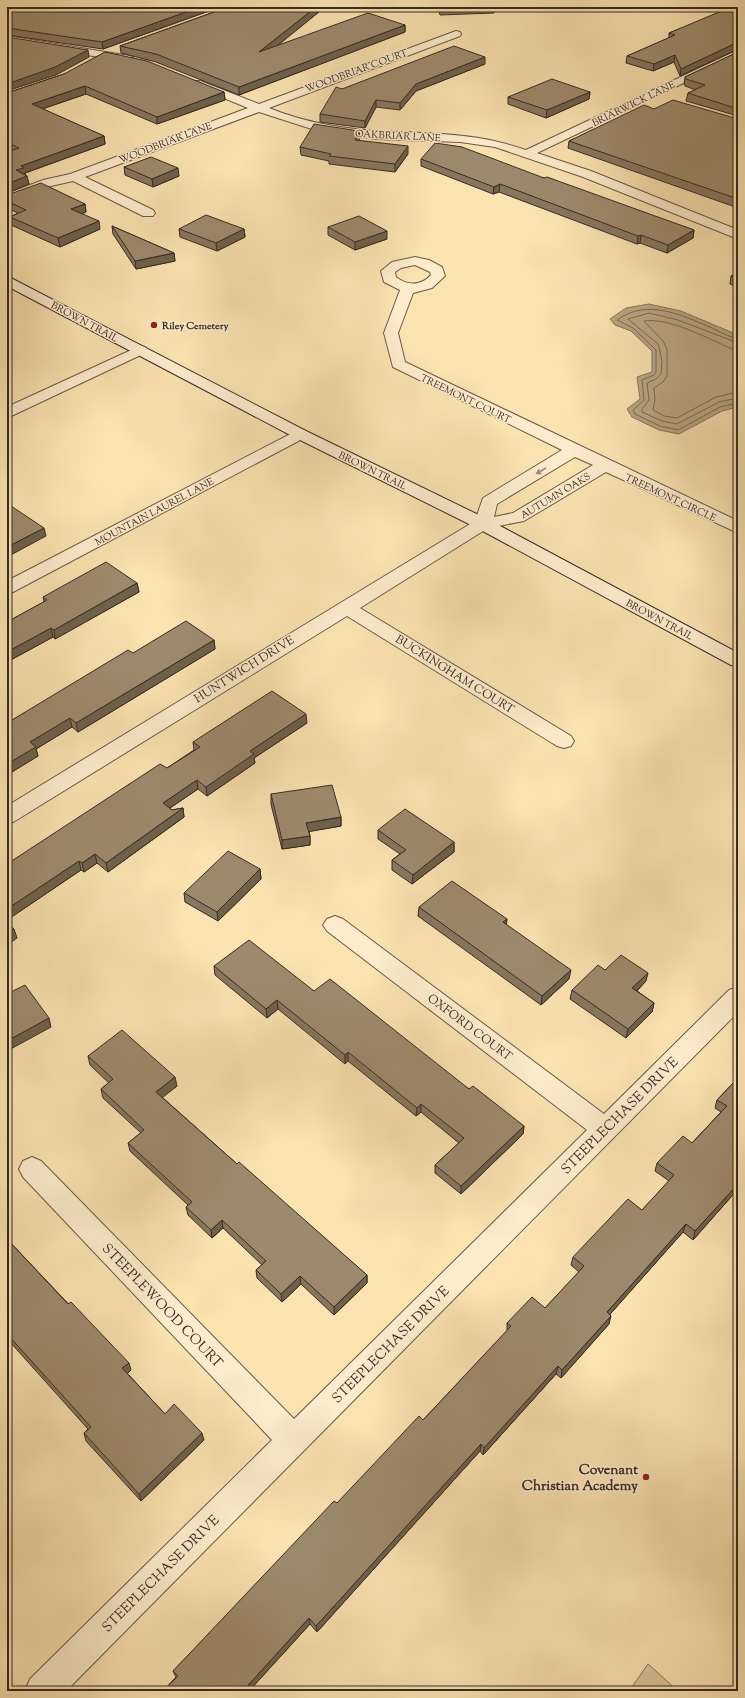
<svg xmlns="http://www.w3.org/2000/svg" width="745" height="1698" font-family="'Sorts Mill Goudy',serif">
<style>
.green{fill:#dac399;stroke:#88775e}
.water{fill:#b8a481;stroke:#84745b}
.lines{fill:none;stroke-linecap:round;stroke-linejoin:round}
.shore{stroke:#786852;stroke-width:1}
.street-casing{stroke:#685946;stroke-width:2}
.secondary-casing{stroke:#372b23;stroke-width:2}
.street{fill:#fceccc;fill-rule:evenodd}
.secondary{fill:#fceccc;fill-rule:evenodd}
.wall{fill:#87775e;stroke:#372b23}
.shaded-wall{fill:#6e614c;stroke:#372b23}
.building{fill:#9d8a6d;stroke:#372b23}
.oneway{fill:#9a8c78}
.poi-dot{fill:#8f2418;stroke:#fceccc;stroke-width:1.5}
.labels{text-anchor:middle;stroke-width:3;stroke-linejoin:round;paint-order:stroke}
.far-street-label{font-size:10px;fill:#372b23;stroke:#fceccc}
.far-poi-label{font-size:10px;font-weight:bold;fill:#372b23;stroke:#fceccc;text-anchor:start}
.street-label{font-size:12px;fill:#372b23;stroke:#fceccc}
.near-street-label{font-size:14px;fill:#372b23;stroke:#fceccc}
.near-poi-label{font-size:14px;font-weight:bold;fill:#372b23;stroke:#fceccc;text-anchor:end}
</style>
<rect width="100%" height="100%" fill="#fbe2b1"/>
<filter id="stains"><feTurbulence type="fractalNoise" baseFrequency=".005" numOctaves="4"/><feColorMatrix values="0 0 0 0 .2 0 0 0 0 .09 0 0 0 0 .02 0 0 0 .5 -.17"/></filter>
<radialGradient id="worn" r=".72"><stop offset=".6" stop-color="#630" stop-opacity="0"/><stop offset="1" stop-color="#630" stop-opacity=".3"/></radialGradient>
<!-- green -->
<path class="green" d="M648,1664l30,27h-49z"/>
<!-- water -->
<path class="water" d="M649,304l32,7 57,24v72l-16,4 -43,23 -20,-4 -27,-13 -5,-8 13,-10 -3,-22 15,-5v-21l-21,-20 -16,-6 -5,-6 16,-11z"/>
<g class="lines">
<!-- shore -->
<g class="shore">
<path d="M738,338c-10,-1 -18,-6 -26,-10 -31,-13 -65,-30 -95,-8l16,8 23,22v22l-2,3 -12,5 2,20 -11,10 2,4 25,12 18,4 42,-23 18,-4"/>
<path d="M738,343l-60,-23 -29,-7 -21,6 30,25 1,3 3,14 -1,13 -5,5 -9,4 2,17 -7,9v3l20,9 15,3 42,-22 19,-4"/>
<path d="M738,349h-6c-23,-10 -63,-32 -88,-28l19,20 4,8v27l-4,6 -9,6 1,12 -2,10 11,6 13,2 39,-21 22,-5"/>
</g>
<!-- street casing -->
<g class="street-casing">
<g id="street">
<path d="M456,31l4,1 1,2 -1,2 -191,72c35,14 72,21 110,23 53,3 95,1 147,19l212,-100v7l-201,96 54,18 147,59v9l-155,-62 -88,-30 -35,-5 -83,-3 -56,-7 -62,-20 -174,65 68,33 2,3 -2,3h-10l-70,-35 -22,5 -44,16v-8l36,-14 27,-6 178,-66 -56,-23 -2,-2 2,-2h8l59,23z"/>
<path d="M7,36l123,20 5,3 -5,3 -123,-20z"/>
<path d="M415,257l14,3 13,7 3,9 -13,12 -19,5 -15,40 7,29 333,159v12l-132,-61 -82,49 -36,7 -128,80 211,128 3,5 -3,5 -7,2 -7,-2 -210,-130 -332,205 -8,3v-18l468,-285 8,-23 79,-48 -169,-83 -9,-34 16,-43 -16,-8 -3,-11 11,-9zM415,265l15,7 1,3c-10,11 -24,11 -35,2l-1,-5 6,-4zM575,457l18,8 -80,48 -19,4 3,-13z"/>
<path d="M140,346l5,1 2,3 -2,3 -138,65v-11z"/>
<path d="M300,429l6,2 2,3 -2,3 -293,155 -6,2v-13z"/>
<path d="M335,916l8,3 261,195 125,-124 9,-3v25l-672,679h-41l5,-12 242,-239 -249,-263 -4,-8 4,-8 9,-4 9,4 253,258 293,-289 -260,-199 -4,-6 4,-6z"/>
</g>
</g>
<!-- secondary casing -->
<g class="secondary-casing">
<path id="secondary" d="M7,276l299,155 183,89 249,133v14l-7,-2 -254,-137 -183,-91 -287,-151z"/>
</g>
<!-- street -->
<use href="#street" class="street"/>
<!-- secondary -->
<use href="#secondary" class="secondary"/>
</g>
<!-- wall -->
<g class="wall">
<path d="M7,7h213l-117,42 -96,-14z"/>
<path d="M228,7h97l-49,39 129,-21v7l-166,63 -83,-33 -35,-9 -1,-7z"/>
<path d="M438,7h57l-1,6 -54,2z"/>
<path d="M738,7v42l-58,27 -6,-14 -21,9 -27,-8 1,-7 42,-18v-5z"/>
<path d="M738,52v64l-52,-15 2,-8 8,-3 -11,-4 -1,-2 1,-7z"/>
<path d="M485,64l-69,27 -16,19 -24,-3 -11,21 -45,-6v-8l22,-25z"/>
<path d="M64,74l160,18 1,8 -68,24 -71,-30 -44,15 62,27 1,8 -80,29 4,11 -19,-33 -3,-2v-56z"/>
<path d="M590,92l-1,7 -43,19 -38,-14v-7z"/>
<path d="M654,109l84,10v89l-170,-60 1,-7z"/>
<path d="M360,138l-2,2 50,14 -13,18 -66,-8v-3l-28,-6 -1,-8z"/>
<path d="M421,159l123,19 150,52 -1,8 -26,15 -27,-10 -3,1 -138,-52 -6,2 -72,-28z"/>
<path d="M124,167l55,9 -26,11 -28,-12z"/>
<path d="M7,195l78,9 1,8 -4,1 18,16 -40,18 -49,-22 -1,-8 8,-4 -11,-5z"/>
<path d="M112,226l62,27 1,8 -39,8 -23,-35z"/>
<path d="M328,227l59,12 -32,11 -27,-15z"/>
<path d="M179,229h65l1,8 -28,14 -37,-14z"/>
<path d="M738,272v16l-8,-4 1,-8z"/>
<path d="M137,583l2,9 -84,47 -2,-2 -46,25v-40l37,-20 -1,-5z"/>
<path d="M214,640l1,9 -137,83 -6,-5 -36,22 2,7 -31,19v-52l126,-70z"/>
<path d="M307,723l-53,35 1,5 -48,33 -9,-7 -28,19 2,2 11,-2 1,9 -76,55 -11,-9 -13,9 -3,-2 -74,50v-56l160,-96 27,-18 -1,-8z"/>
<path d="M271,794l70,23v9l-32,5 1,5v9l-28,4 -11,-45z"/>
<path d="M378,830l76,12v10l-42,32 -20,-14v-10l8,-6 -22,-15z"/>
<path d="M260,869l1,10 -43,42 -33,-19 -1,-9z"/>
<path d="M419,907l88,12 -1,6 63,54 -28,26 -123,-89z"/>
<path d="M214,966l100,25 155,98 55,37 -1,8 -62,60 -26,-21v-8l24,-22 -38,-31 -5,4 -68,-55 -3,3 -67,-55 -11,9 -52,-43z"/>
<path d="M605,970l41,11 -9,10 17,12 -2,9 -26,26 -56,-39 2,-9z"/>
<path d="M88,1056l89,30 -15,11 75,67 130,111v8l-33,32 -33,-31 -19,18 -25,-24 -1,-8 6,-5 -39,-37 -11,10 -24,-23 -2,-8 2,-2 -58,-54 -2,-8 13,-10 -38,-35 -2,-9 8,-6 -19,-18z"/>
<path d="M738,1078v111l-45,51 -10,-8 -73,82 -1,10 -48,54 -5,-4 -73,81 -3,-4 -163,181 -7,-8 -61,67h-86l13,-14 -3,-6 164,-168 86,-83 84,-89v-8l38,-15 34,-36 -8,-7 2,-8 69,-47 27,-29 -14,-10 2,-8 35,-20 29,-31 -6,-4 2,-8z"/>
<path d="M7,1239l124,131 -4,3 38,41 39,26 -63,61 -55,-60 -2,-8 4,-4 -78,-87 -3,2z"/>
</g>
<!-- shaded-wall -->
<g class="shaded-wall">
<path d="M200,7h20l-117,42 -1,-7z"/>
<path d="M316,7h9l-65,53 -1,-8z"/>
<path d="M405,25v7l-166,63v-8z"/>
<path d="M738,42v7l-58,27 1,-7z"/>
<path d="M88,50l1,7 -33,18 -49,16v-7z"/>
<path d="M675,55l-1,7 -21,9 1,-7z"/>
<path d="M485,57v7l-69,27 -16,19v-7l16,-19z"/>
<path d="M85,86l1,8 -53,18 -1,-8z"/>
<path d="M224,92l1,8 -68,24v-7z"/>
<path d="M590,92l-1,7 -43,19 1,-8z"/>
<path d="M376,100v7l-11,21v-7z"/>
<path d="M359,131l1,7 -5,10v-8z"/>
<path d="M104,136l1,8 -80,29v2l-9,-5 5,-4z"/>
<path d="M408,146v8l-13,18v-8z"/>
<path d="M178,168l1,8 -26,11 -1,-8z"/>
<path d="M27,176l2,8 -22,9v-9z"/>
<path d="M500,184l-1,8 -6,2 1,-7z"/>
<path d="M85,204l1,8 -13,5 -2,-8z"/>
<path d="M99,221l1,8 -40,18 -2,-9z"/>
<path d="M244,229l1,8 -28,14 -1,-8z"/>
<path d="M694,230l-1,8 -26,15 1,-8z"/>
<path d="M387,231v8l-32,11v-8z"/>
<path d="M641,235l-1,8 -3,1 1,-8z"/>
<path d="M174,253l1,8 -39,8 -1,-8z"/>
<path d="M44,528l2,8 -39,21v-10z"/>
<path d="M137,583l2,9 -84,47 -1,-9z"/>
<path d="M51,628l2,9 -46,25v-10z"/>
<path d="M214,640l1,9 -137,83 -2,-9z"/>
<path d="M306,714l1,9 -53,35 1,5 -48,33 -1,-9 44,-36z"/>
<path d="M70,718l2,9 -36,22 2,7 -31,19v-11l23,-22z"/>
<path d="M197,780l1,9 -34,23 -1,-9z"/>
<path d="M183,808l1,9 -76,55 -2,-9z"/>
<path d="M341,817v9l-34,6 -1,-9z"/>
<path d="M310,836v9l-28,4v-9z"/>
<path d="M454,842v10l-42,32 1,-9z"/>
<path d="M95,854l2,9 -13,9 -2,-9z"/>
<path d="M79,861l2,9 -74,50v-11z"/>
<path d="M260,869l1,10 -43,42 -1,-9z"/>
<path d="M507,919l-1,9 -3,-6z"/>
<path d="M14,929l3,9 -10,7v-11z"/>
<path d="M571,970l-2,9 -28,26 1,-9z"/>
<path d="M648,973l-2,8 -16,16 2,-9z"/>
<path d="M277,1000l1,9 -11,9 -1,-9z"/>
<path d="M654,1003l-2,9 -26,26 2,-9z"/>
<path d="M49,1018l2,9 -44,24v-10z"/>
<path d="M348,1052v9l-3,3v-9z"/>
<path d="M175,1077l2,9 -19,15 -2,-9z"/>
<path d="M421,1104v8l-5,4 1,-8z"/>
<path d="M524,1126l-1,8 -62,60v-8z"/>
<path d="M738,1184v5l-45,51 2,-9z"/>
<path d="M222,1220l1,8 -11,10 -1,-8z"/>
<path d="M686,1224l-3,8 -78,88 2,-8z"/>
<path d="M367,1275v8l-33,32v-8z"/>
<path d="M300,1276l1,8 -19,18 -1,-8z"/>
<path d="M611,1316l-2,8 -48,54 1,-8z"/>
<path d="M7,1335l3,7 -3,2z"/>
<path d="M129,1363l2,7 -6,6 -3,-8z"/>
<path d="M558,1366l-2,8 -73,81 1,-7z"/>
<path d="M202,1433l2,7 -63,61 -2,-7z"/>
<path d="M481,1444l-1,7 -163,181 -1,-6z"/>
<path d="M309,1618l1,6 -61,67h-6z"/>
<path d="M7,1624l2,3 -2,2z"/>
</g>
<!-- building -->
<g class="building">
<path d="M7,7h193l-98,35 -95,-14z"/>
<path d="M228,7h88l-57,45 109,-39 37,12 -166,62 -83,-33 -36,-8z"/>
<path d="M440,7h28l-27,1z"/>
<path d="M731,7h7v18l-3,1 3,1v15l-57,27 -6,-14 -21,9 -27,-8 48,-21 -6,-2z"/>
<path d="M7,37l81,13 -33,17 -48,17z"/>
<path d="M454,46l31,11 -69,27 -16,19 -24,-3 -11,21 -45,-7 16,-27 6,2z"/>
<path d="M105,52l42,9 77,31 -67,25 -72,-31 -53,18 72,32 -83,30 3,2 -8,2 11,6 -20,8v-32l12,-4 -12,-6v-49l57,-19z"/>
<path d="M738,52v57l-50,-16 17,-8 -19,-6 -1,-2z"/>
<path d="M552,79l38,13 -43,18 -39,-13z"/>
<path d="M673,100l65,19v80l-169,-58 75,-36 10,4z"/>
<path d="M314,124l45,7 -4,9 53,6 -13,18 -66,-8 2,-2 -31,-7z"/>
<path d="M435,143l27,4 82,31 3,-1 147,53 -26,15 -27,-10 -3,1 -138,-52 -6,3 -73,-28z"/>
<path d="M151,157l27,11 -26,11 -28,-12z"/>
<path d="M41,183l44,21 -14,5 28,12 -41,17 -48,-21 16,-7 -19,-9v-6z"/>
<path d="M206,215l38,14 -28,14 -37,-14z"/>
<path d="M359,216l28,15 -32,11 -27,-15z"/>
<path d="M112,226l62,27 -39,8z"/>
<path d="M738,272v7l-7,-3z"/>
<path d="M11,506l33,22 -37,19v-39z"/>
<path d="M106,562l31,21 -83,47 -3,-2 -44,24v-30l40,-22 -4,-3z"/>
<path d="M186,621l28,19 -138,83 -6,-5 -40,24 6,5 -29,17v-41l121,-73 5,3z"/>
<path d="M272,691l34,23 -56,37 4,3 -48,33 -9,-7 -34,23 9,7 11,-2 -77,55 -11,-9 -13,9 -3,-2 -72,48v-45l153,-100 7,4 33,-21 -7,-5z"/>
<path d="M332,785l9,32 -35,6 4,13 -28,4 -11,-46z"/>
<path d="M405,809l49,33 -41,33 -21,-15 14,-10 -28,-20z"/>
<path d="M228,851l32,18 -43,43 -33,-19z"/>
<path d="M452,881l55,38 -4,3 68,48 -29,26 -123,-89z"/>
<path d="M7,923l7,6 -7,5z"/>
<path d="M249,940l65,51 16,-12 139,110 4,-3 51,40 -63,60 -26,-21 29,-27 -43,-34 -4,4 -69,-56 -3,3 -68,-55 -11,9 -52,-43z"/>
<path d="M621,955l27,18 -16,15 22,15 -26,26 -56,-39 26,-25 7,5z"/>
<path d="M25,985l24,33 -42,23v-47z"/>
<path d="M122,1030l53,47 -19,15 81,72 2,-2 128,113 -33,32 -34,-31 -19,18 -25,-24 10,-9 -44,-41 -11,10 -25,-23 6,-5 -64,-59 16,-13 -43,-41 12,-10 -25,-23z"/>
<path d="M738,1078v106l-43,47 -9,-7 -79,88 4,4 -49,54 -4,-4 -74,82 -3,-4 -165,182 -7,-8 -66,73h-80l15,-15 -5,-5 161,-170 3,2 82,-87 4,4 88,-94 -4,-3 25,-26 13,11 39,-42 -11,-9 55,-58 14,11 32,-35 -17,-12 26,-27 9,7 35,-37 -10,-6z"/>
<path d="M7,1239l61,65 3,-2 58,61 -7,5 43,46 9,-10 28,29 -63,61 -55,-61 7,-6 -84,-93z"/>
</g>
<!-- one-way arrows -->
<defs><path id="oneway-solid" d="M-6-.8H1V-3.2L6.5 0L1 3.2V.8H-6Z"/></defs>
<use class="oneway" href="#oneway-solid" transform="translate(541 471) rotate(149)"/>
<!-- markers -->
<g class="poi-dot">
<circle cx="154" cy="325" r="4"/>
<circle cx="646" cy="1477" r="4"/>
</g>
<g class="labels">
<!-- far-street labels -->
<g class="far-street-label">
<text transform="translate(356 70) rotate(-20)" y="4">WOODBRIAR COURT</text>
<text transform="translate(633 103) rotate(-26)" y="4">BRIARWICK LANE</text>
<text transform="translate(398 135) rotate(3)" y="4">OAKBRIAR LANE</text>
<text transform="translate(165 142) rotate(-21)" y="4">WOODBRIAR LANE</text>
<text transform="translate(85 321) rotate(28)" y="4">BROWN TRAIL</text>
<text transform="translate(466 398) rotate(26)" y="4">TREEMONT COURT</text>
<text transform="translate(373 470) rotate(26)" y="4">BROWN TRAIL</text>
<text transform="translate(555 495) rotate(-31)" y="4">AUTUMN OAKS</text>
<text transform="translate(671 497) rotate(25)" y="4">TREEMONT CIRCLE</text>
<text transform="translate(154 511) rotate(-28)" y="4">MOUNTAIN LAUREL LANE</text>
<text transform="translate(660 619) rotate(28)" y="4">BROWN TRAIL</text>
</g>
<!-- far-poi labels -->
<g class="far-poi-label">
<text x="162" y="329">Riley Cemetery</text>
</g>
<!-- street labels -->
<g class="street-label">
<text transform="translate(244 669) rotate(-32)" y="4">HUNTWICH DRIVE</text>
<text transform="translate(455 674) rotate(32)" y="4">BUCKINGHAM COURT</text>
<text transform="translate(470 1027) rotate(37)" y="4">OXFORD COURT</text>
</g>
<!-- near-street labels -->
<g class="near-street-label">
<text transform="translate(619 1115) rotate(-45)" y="5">STEEPLECHASE DRIVE</text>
<text transform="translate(163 1305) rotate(46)" y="5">STEEPLEWOOD COURT</text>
<text transform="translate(390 1344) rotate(-45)" y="5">STEEPLECHASE DRIVE</text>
<text transform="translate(160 1573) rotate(-45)" y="5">STEEPLECHASE DRIVE</text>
</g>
<!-- near-poi labels -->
<g class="near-poi-label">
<text x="638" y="1474">Covenant<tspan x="638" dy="16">Christian Academy</tspan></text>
</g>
</g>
<!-- margin -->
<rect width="745" height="1698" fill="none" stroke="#fbe2b1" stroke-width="24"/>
<rect x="8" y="8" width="729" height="1682" fill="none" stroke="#372b23" stroke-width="2"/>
<rect x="12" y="12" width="721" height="1674" fill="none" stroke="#372b23"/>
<rect width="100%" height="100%" filter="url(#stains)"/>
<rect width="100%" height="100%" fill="url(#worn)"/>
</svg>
